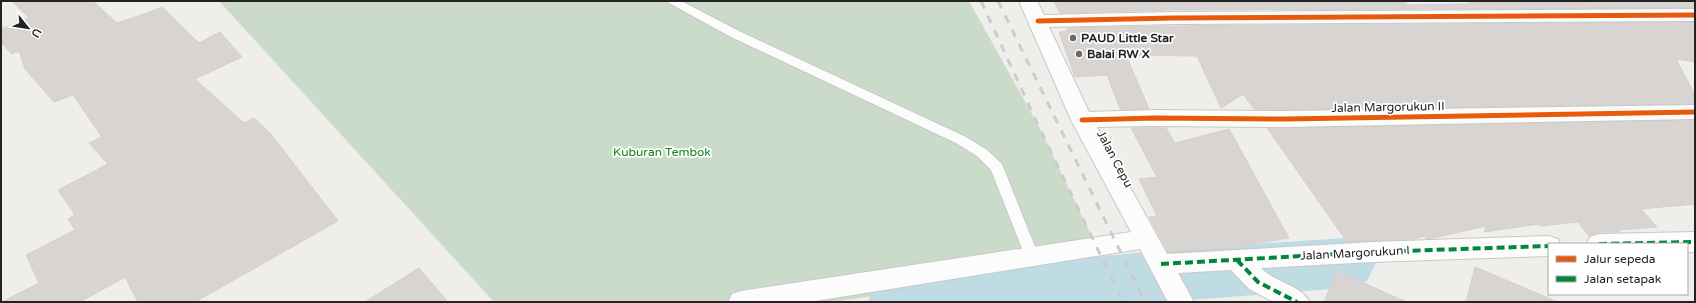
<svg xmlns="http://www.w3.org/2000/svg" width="1696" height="303" font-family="'Varela Round',sans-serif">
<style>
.cemetery{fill:#cadbca}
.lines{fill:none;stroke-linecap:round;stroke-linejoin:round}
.river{fill:#bfdbe3;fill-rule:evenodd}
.building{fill:#d7d4d2;stroke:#d3d0cc}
.service-casing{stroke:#c9c8c7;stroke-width:2}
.minor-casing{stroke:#c9c8c7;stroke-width:2}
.service{fill:#fdfcfc;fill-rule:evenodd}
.minor{fill:#fdfcfc;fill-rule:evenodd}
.rail{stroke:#ccc;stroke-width:3;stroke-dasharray:8 8;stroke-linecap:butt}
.quiet{stroke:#00873e;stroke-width:4;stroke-dasharray:8 4;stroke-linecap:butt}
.cycleway-casing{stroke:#fff;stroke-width:8}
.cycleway{stroke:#e8590c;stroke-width:5}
.poi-dot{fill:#6a6968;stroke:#fff;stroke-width:1.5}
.labels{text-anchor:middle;stroke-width:3.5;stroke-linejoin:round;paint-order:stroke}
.poi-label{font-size:12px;font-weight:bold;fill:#222;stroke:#fff;text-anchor:start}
.street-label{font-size:12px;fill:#222;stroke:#fff}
.park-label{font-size:12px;fill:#0c8416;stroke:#fff}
</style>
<rect width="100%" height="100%" fill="#f0eeeb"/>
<!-- cemetery -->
<path class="cemetery" d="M219,1h750l69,124 67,139 -273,38h-338z"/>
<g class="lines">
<!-- river -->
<path class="river" d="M1345,238l22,7 9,18 -9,18 -22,7 -181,14h-296l9,-19 23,-8 278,-26z"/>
</g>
<!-- building -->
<g class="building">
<path d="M12,1h81l24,22 30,-10 15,-6 37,36 21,-11 22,25 -47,22 49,44 10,-5 16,15 68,88 -143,81h-57l-13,-25 -45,25h-78l37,-19 -13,-28 49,-25 -7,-11 7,-4 -17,-25 50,-26 -19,-21 13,-6 -29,-42 -19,7 -29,-33 -6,-18 -7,3 -11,-12v-13l28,-11z"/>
<path d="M1054,1h351l2,4 63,-1 -2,-3h227v7l-522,2 -113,3z"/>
<path d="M1695,22v40l-19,-3 19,36v9l-409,6 -32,-1 -11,-15 -22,14 -24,-52 -71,-1 23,54 -27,1 -3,-4 -12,-31 -32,2 -16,-45 9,-1 -1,-3 106,-2z"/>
<path d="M1695,120v84l-54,5 16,18 -39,3 2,2h-21l-10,4 -11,-14 -37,4 -2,-2 -55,8 2,-6 -57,13h-3v-3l-13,3 -66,3 -80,-114z"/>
<path d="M1131,128h35l9,15 54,-14 60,109 -66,11 -55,3 -19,-35 8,-1 -18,-37 18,-2z"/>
<path d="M1475,267l83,35h-92z"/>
<path d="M419,268l29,34h-83z"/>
<path d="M1337,271l69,31h-82z"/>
</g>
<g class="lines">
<!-- service casing -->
<g class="service-casing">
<path id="service" d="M667,1h14l58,30 227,106 21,13 15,14 37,93 -2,4 -5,2 -5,-2 -36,-91 -14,-14 -21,-13 -225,-106 -62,-34z"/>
</g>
<!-- minor casing -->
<g class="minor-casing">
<g id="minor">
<path d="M1019,1h18l7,14 129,-3 522,-3v12l-522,3 -124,3 40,85 66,-2 131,1 409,-6v14l-409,8 -131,-1 -58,1 70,127 206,-12 176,-6 9,3 2,5h-11v12l-176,6 -112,6c13,14 40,17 49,34h-36l-25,-13 -18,-19 -53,3 16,29h-26l-28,-53 -331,53h-81l4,-8 9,-3 390,-59 -60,-112z"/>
<path d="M1695,232v20h-8v-8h-100l3,-7 9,-3z"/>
</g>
</g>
<!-- service -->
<use href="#service" class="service"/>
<!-- minor -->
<use href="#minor" class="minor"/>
<!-- rail -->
<g class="rail">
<path d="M981,1l57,124 85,177"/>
<path d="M998,1l147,301"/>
</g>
<!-- quiet -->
<g class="quiet">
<path d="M1599,244l96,-2"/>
<path d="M1237,260l21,22 39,20"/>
<path d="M1161,264l212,-12 176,-6"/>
</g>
<!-- cycleway casing -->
<g class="cycleway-casing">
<g id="cycleway">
<path d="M1038,21l135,-3 522,-3"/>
<path d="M1082,120l73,-2 131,1 409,-7"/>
</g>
</g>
<!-- cycleway -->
<use href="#cycleway" class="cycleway"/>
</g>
<!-- markers -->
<g class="poi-dot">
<circle cx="1073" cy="38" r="4"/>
<circle cx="1079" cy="54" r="4"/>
</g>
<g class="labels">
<!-- poi labels -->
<g class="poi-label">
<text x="1081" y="42">PAUD Little Star</text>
<text x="1087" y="58">Balai RW X</text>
</g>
<!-- street labels -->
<g class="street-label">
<text transform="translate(1388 107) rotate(-1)" y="4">Jalan Margorukun II</text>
<text transform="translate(1115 159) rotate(62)" y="4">Jalan Cepu</text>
<text transform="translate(1355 253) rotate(-3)" y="4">Jalan Margorukun I</text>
</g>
<!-- park labels -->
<g class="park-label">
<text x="662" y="156">Kuburan Tembok</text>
</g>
</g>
<!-- border -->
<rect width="1696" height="303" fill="none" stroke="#222222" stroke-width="4"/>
<!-- legend -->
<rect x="1548" y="243" width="140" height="52" fill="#ffffff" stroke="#a7a7a7"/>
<rect x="1556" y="256" width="20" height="6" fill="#e8590c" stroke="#a7a7a7"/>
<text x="1584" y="263" font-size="12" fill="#222222">Jalur sepeda</text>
<rect x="1556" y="276" width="20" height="6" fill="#00873e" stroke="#a7a7a7"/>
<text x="1584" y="283" font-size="12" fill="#222222">Jalan setapak</text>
<!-- north arrow -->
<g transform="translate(28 28) rotate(120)" stroke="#ffffff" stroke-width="3" paint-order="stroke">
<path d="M0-3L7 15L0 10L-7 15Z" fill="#222222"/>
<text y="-6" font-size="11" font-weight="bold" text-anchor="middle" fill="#222222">U</text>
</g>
</svg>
